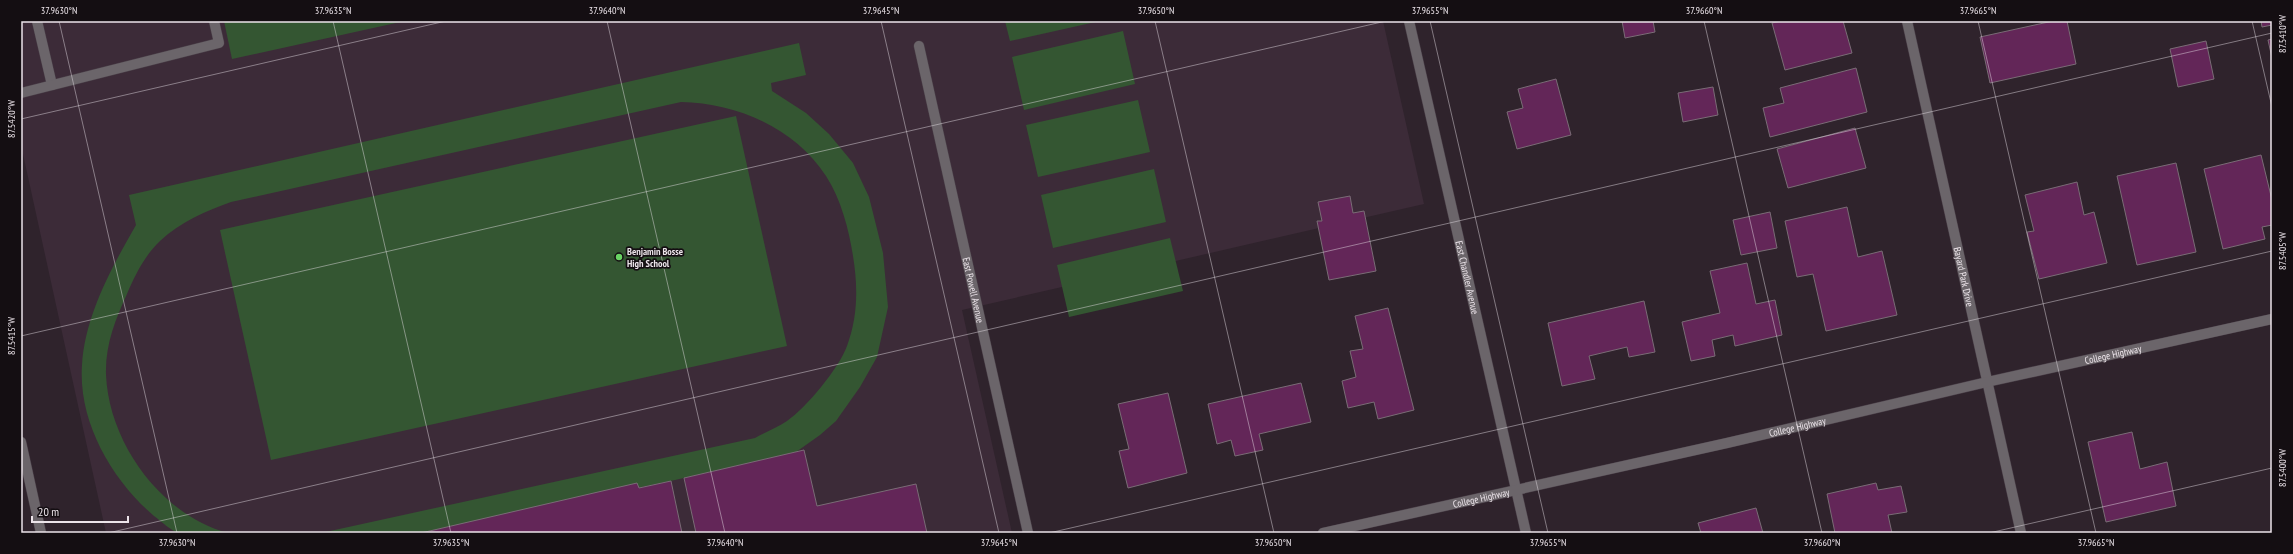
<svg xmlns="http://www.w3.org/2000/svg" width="2293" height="554" font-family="'PT Sans Narrow',sans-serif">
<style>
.built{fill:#3c2b38}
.green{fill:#345632}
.building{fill:#632658;stroke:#7a6c76}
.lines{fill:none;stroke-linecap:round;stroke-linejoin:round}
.service-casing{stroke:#493e47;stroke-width:11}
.minor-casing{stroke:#493e47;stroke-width:11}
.tertiary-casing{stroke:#493e47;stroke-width:11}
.service{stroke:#6b656a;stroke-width:10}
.minor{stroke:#6b656a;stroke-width:10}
.tertiary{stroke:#6b656a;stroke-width:10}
.ticks{fill:none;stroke:#ece4ea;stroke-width:1;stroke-opacity:0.45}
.poi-dot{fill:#69d464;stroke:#140e12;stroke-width:1.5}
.labels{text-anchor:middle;stroke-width:3.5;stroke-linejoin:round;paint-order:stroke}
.poi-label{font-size:10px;font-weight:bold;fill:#ece4ea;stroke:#140e12;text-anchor:start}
.street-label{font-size:10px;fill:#ece4ea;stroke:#140e12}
.neatline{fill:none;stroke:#ece4ea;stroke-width:1.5}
.ticks-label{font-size:10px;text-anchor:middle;fill:#ece4ea}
</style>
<rect width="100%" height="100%" fill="#2f232c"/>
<!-- built -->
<path class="built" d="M21,21h1362l41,183 -462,106 50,223h-906l-85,-388z"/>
<!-- green -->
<g class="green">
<path d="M224,21h181l-173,38z"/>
<path d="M1005,21h95l-90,20z"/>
<path d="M1123,31l12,53 -111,26 -12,-53z"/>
<path d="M799,43l7,32 -35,8 1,8 34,22 23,21 24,29 16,34 14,56 5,54 -11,50 -17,30 -24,34 -16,14 -24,17 -121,28 -255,53h-99l434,-95c11,-6 23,-11 32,-17 20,-14 52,-53 60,-75 11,-30 11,-59 6,-90 -4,-26 -12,-57 -27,-80 -31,-48 -89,-73 -145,-74l-450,100c-25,9 -51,20 -71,39 -15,14 -25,34 -33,53 -12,26 -22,52 -21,81 3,68 55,140 122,158 -16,0 -34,3 -49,0 -8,-2 -18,-12 -25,-17 -42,-36 -76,-94 -72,-151 3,-50 30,-98 54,-140l-7,-30z"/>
<path d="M1138,100l12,52 -112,25 -12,-52z"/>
<path d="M736,116l51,230 -516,114 -51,-230z"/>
<path d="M1154,169l12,53 -113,26 -12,-53z"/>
<path d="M1170,238l13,53 -114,26 -12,-52z"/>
</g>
<!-- building -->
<g class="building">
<path d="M1622,21h31l2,11 -30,6z"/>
<path d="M1781,21h62l9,32 -67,17 -13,-47z"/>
<path d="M2053,21h14l9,43 -86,19 -10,-46z"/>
<path d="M2261,21h11v4l-10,2z"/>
<path d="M2272,39v19l-4,-18z"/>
<path d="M2206,41l8,38 -36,8 -8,-38z"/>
<path d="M1856,68l11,44 -97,25 -7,-29 21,-5 -4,-15z"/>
<path d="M1556,79l15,56 -54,14 -10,-37 16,-4 -5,-19z"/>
<path d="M1713,87l5,28 -35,7 -5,-29z"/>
<path d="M1855,128l11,40 -78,20 -11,-39z"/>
<path d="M2261,155l11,45v25l-10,2 3,12 -42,10 -19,-80z"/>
<path d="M2176,163l20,89 -59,13 -20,-89z"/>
<path d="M2077,182l7,33 10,-3 13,51 -68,16 -12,-47 7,-1 -9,-36z"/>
<path d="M1350,196l3,17 11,-2 12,60 -47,9 -12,-59h5l-4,-19z"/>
<path d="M1847,207l11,50 24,-6 15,64 -71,16 -13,-57 -16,3 -12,-56z"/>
<path d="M1770,212l7,36 -36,7 -8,-35z"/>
<path d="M1747,263l9,41 19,-4 7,35 -47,11 -2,-11 -21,5 3,16 -24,5 -9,-39 38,-9 -10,-42z"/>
<path d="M1644,301l11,51 -26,5 -2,-10 -38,9 6,23 -33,7 -14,-63z"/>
<path d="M1388,308l26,102 -36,9 -4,-17 -26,6 -6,-27 14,-4 -6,-26 13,-2 -8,-33z"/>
<path d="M1301,383l10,39 -52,12 4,16 -28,6 -4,-16 -14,4 -9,-40z"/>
<path d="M1168,393l19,80 -59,15 -9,-37 10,-2 -11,-45z"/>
<path d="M2132,432l8,37 27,-7 9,44 -70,16 -18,-80z"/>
<path d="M804,450l13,56 99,-22 11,49h-231l-12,-55z"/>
<path d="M671,481l11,52h-261l216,-50 2,5z"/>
<path d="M1876,483l2,7 23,-4 6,26 -19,3 4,18h-57l-8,-39z"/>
<path d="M1756,508l7,25h-62l-3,-10z"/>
</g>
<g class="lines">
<!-- service casing -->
<g class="service-casing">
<g id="service">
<path d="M37,21l15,64"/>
<path d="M21,93l198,-50 -5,-22"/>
</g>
</g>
<!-- minor casing -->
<g class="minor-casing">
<g id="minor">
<path id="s1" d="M1409,21l117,512"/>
<path id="s2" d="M1907,21l114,512"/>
<path id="s3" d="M919,46l109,487"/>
<path id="s4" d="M1323,533l404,-90 260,-61 285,-63"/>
</g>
</g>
<!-- tertiary casing -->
<g class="tertiary-casing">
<path id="tertiary" d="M21,442l20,91"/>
</g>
<!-- service -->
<use href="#service" class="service"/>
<!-- minor -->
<use href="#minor" class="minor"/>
<!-- tertiary -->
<use href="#tertiary" class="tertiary"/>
</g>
<!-- ticks -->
<path class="ticks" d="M59,21l118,512M333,21l118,512M607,21l118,512M881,21l118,512M1155,21l119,512M1430,21l118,512M1704,21l118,512M1978,21l118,512M2252,21l20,86M21,119l425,-98M21,336l1365,-315M108,533l2164,-500M1049,533l1223,-282M1989,533l283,-65"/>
<!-- markers -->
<circle class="poi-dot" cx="619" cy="257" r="4"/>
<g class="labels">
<!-- poi labels -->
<g class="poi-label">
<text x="627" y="255">Benjamin Bosse<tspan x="627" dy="12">High School</tspan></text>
</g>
<!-- street labels -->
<g class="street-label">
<text dy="4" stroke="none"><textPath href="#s1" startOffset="263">East Chandler Avenue</textPath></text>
<text dy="4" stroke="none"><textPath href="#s2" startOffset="262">Bayard Park Drive</textPath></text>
<text dy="4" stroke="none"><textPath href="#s3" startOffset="250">East Powell Avenue</textPath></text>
<text dy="4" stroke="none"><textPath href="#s4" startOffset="810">College Highway</textPath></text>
<text dy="4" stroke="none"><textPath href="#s4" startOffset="486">College Highway</textPath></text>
<text dy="4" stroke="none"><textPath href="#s4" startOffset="162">College Highway</textPath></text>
</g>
</g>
<!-- border -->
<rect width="2293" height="554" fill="none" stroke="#140e12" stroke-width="44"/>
<!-- scale -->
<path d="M32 516v6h96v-6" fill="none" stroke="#ece4ea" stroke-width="2"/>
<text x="38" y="516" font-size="12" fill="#ece4ea" stroke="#140e12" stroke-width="3" paint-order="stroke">20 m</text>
<rect x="22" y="22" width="2249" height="510" class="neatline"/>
<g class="ticks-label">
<text x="59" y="14">37.9630°N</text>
<text x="333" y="14">37.9635°N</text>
<text x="607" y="14">37.9640°N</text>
<text x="881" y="14">37.9645°N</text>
<text x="1156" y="14">37.9650°N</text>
<text x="1430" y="14">37.9655°N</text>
<text x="1704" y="14">37.9660°N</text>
<text x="1978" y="14">37.9665°N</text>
<text transform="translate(2282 34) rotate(-90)" y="4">87.5410°W</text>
<text transform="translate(11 119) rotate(-90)" y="4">87.5420°W</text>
<text transform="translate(2282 251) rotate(-90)" y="4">87.5405°W</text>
<text transform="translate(11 336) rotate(-90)" y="4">87.5415°W</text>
<text transform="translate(2282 468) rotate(-90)" y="4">87.5400°W</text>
<text x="177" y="546">37.9630°N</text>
<text x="451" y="546">37.9635°N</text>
<text x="725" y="546">37.9640°N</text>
<text x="999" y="546">37.9645°N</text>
<text x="1273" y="546">37.9650°N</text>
<text x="1548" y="546">37.9655°N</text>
<text x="1822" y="546">37.9660°N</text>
<text x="2096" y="546">37.9665°N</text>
</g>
</svg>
